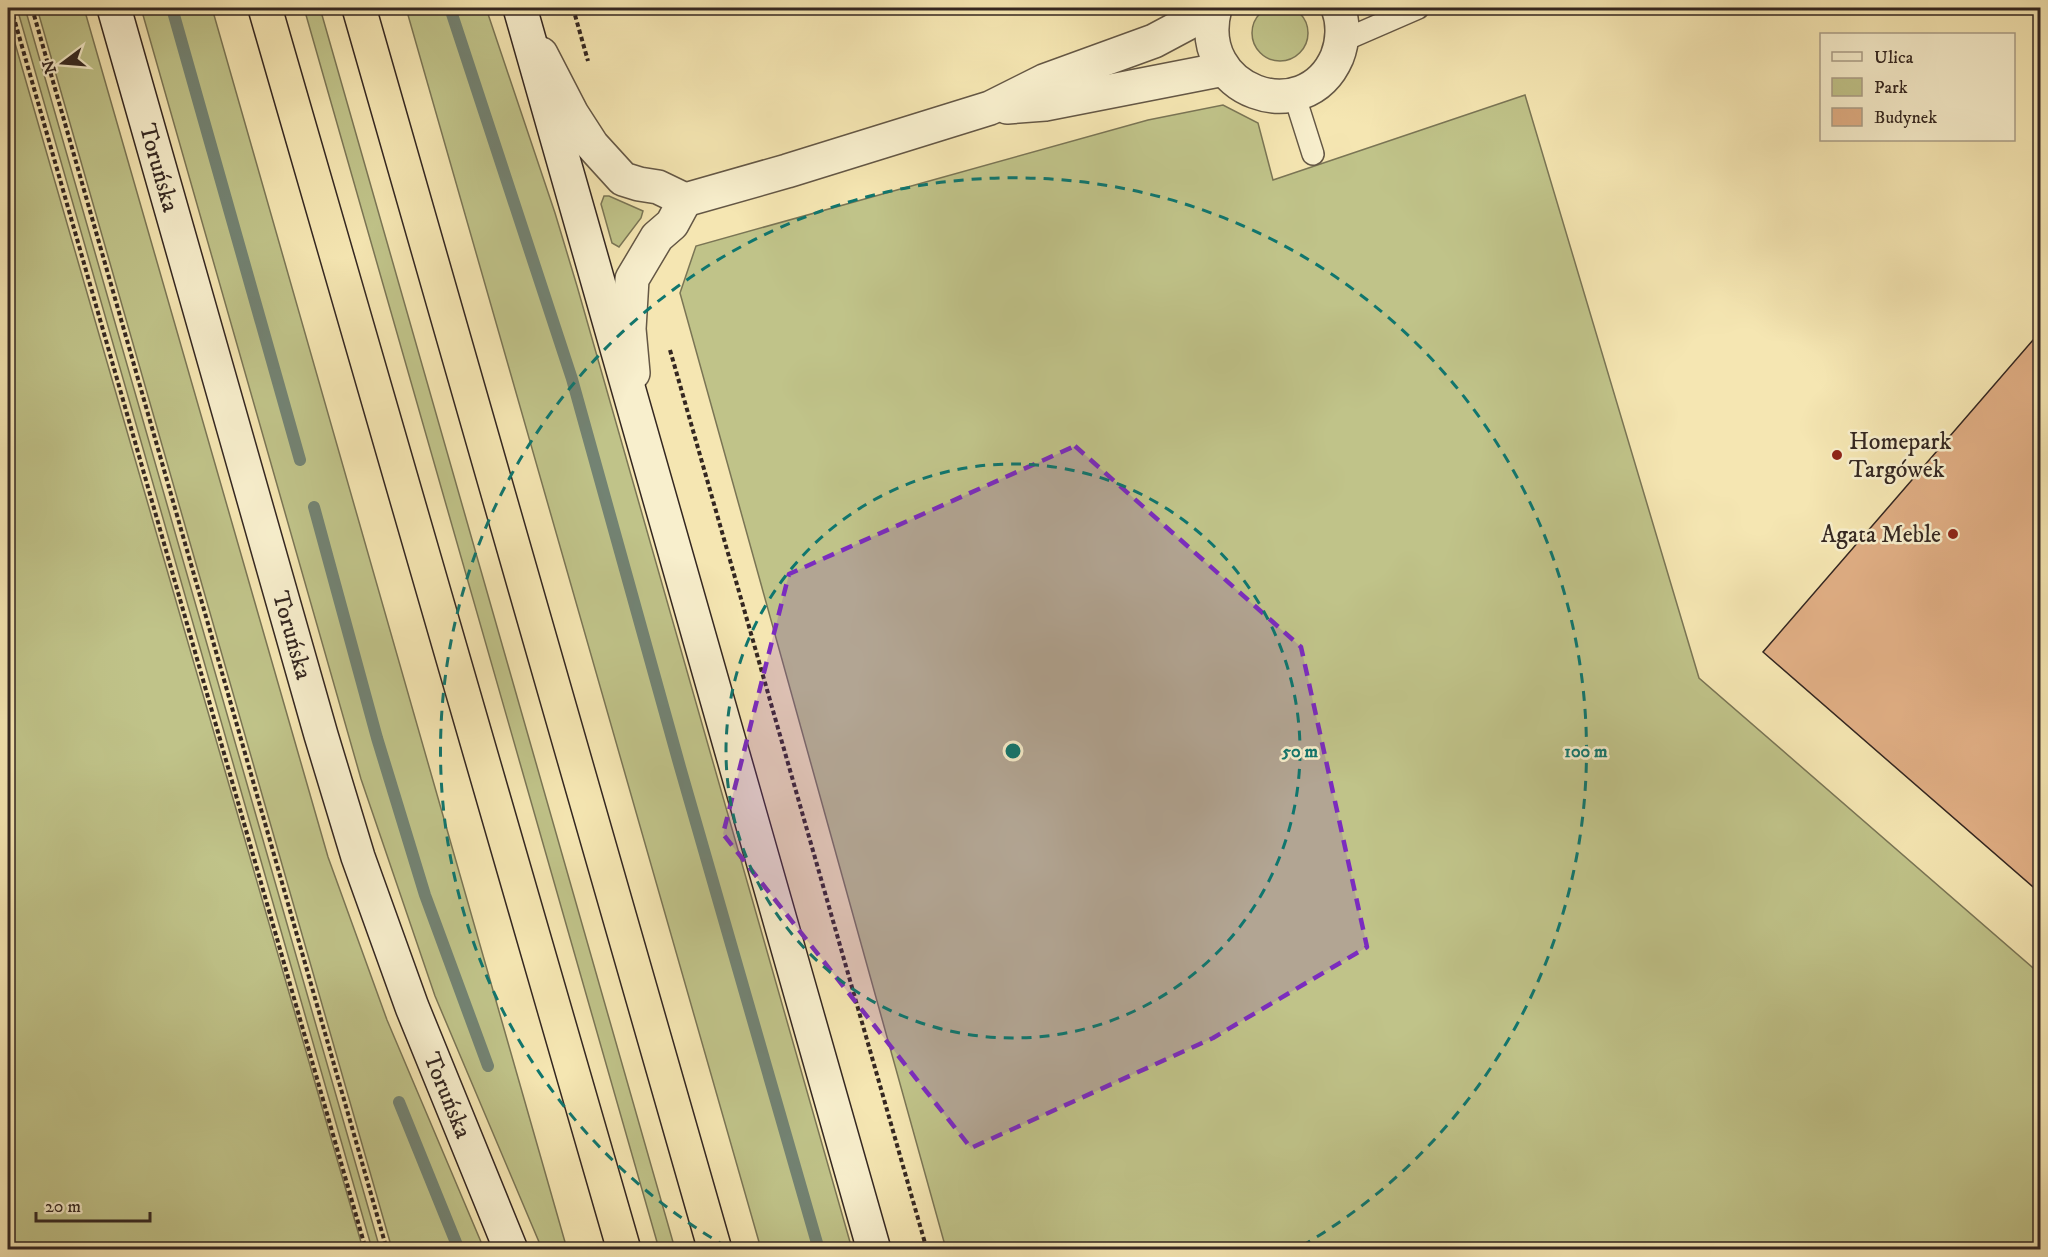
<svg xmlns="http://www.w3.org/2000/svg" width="2048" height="1257" font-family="'IM FELL DW Pica',serif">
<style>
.green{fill:#c0c389;stroke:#7a7555;stroke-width:1.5}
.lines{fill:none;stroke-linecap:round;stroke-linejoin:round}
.stream{stroke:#738373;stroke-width:12}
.building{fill:#e0ae84;stroke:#342721;stroke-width:1.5}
.lane-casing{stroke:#645745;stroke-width:24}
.street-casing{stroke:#645745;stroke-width:36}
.secondary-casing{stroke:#342721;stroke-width:36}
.highway-casing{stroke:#342721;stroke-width:36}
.path{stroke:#342721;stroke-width:4;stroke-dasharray:4.5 3;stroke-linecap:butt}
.lane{stroke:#f8efcd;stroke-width:21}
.street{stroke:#f8efcd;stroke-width:33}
.secondary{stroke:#f8efcd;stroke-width:33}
.highway{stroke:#f5e6b2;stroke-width:33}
.marked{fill:#7b2cbf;fill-opacity:0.2;stroke:#7b2cbf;stroke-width:4.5;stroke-dasharray:12 8;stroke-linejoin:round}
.ring{fill:none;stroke:#0f766e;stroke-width:3;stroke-dasharray:10 8}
.poi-dot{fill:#8f2418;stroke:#f8efcd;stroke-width:2}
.labels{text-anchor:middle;stroke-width:5;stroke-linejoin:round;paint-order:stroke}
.street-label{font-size:24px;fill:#342721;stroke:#f8efcd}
.poi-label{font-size:24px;fill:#342721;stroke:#f8efcd;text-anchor:start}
.centre{fill:#0f766e;stroke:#f8efcd;stroke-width:3}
.ring-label{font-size:18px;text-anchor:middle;font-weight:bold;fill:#0f766e;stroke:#f8efcd;stroke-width:5;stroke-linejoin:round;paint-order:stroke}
</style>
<rect width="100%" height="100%" fill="#f5e6b2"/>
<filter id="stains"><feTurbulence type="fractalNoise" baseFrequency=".00333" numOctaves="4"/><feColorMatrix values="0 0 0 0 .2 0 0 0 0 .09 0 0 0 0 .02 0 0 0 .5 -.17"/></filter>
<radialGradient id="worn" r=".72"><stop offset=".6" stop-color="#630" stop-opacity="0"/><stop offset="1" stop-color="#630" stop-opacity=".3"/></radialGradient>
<!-- green -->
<g class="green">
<circle cx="1280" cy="33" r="28"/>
<path d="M17,8h8l355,1241h-8z"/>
<path d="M37,8h47l244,849 59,163 97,229h-92z"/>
<path d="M141,8h71l355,1241h-25l-107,-253 -74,-217z"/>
<path d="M304,8h16l355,1241h-16z"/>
<path d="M406,8h80l69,205 22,73 275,963h-91z"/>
<path d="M8,19l355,1230h-355z"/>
<path d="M1525,95l174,583 341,296v275h-1094l-266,-956 16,-47 452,-126 75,-15 35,18 15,57z"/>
<path d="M604,196h5l34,15 -2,7 -22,29 -7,-4 -11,-39z"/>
</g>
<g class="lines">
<!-- stream -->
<g class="stream">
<path d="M172,8l128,452"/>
<path d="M450,8l122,371 108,388 139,483"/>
<path d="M314,507l63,231 48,157 63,171"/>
<path d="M399,1102l60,148"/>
</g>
</g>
<!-- building -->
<path class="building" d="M2040,332v561l-277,-241z"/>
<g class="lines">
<!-- lane casing -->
<g class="lane-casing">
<g id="lane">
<path d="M1342,41l76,-33"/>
<path d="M1294,94l19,60"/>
</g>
</g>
<!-- street casing -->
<g class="street-casing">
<g id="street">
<path d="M1215,8c-23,84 90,123 122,49 6,-15 7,-34 1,-49"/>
<path d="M541,54l31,60 20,31 31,34 16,5 19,3 27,13 102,-29 203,-63 54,-27 110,-40 60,-32"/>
<path d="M1007,107l38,-3 179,-35"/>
<path d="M633,373l-4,-44 3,-50 25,-42 15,-13 13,-24"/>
</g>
</g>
<!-- secondary casing -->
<g class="secondary-casing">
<g id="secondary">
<path id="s1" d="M114,8l207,727 37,122 54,150 99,243"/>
<path d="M520,8l354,1242"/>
</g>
</g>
<!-- highway casing -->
<g class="highway-casing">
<g id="highway">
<path d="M265,8l359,1242"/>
<path d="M359,8l356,1242"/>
</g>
</g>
<!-- path -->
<g class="path">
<path d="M11,8l355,1242"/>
<path d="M32,8l355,1242"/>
<path d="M573,8l15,53"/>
<path d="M670,350l257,900"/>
</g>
<!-- lane -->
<use href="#lane" class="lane"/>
<!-- street -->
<use href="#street" class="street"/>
<!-- secondary -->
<use href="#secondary" class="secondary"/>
<!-- highway -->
<use href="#highway" class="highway"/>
</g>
<!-- marked area -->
<path class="marked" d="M1075,446l226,201 66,300 -154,91 -242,110 -248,-314 66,-260z"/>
<!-- distance rings -->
<g class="ring">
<circle cx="1013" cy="751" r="287"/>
<path d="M727 1247A573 573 0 1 1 1300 1247"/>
</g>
<!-- markers -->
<g class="poi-dot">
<circle cx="1837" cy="455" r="6"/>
<circle cx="1953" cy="534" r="6"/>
</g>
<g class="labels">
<!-- street labels -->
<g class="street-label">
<text dy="8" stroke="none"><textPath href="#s1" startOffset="166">Toruńska</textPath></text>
<text dy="8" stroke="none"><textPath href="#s1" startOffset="652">Toruńska</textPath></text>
<text dy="8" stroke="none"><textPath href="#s1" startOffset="1138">Toruńska</textPath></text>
</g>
<!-- poi labels -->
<g class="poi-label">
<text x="1849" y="449">Homepark<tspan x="1849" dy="28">Targówek</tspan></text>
<text x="1941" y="542" text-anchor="end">Agata Meble</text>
</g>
</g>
<circle cx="1013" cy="751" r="9" class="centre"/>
<g class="ring-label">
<text x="1300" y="757">50 m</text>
<text x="1586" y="757">100 m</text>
</g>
<!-- margin -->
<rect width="2048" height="1257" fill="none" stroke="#f5e6b2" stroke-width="30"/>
<rect x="9" y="9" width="2030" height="1239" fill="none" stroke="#342721" stroke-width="3"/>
<rect x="15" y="15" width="2018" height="1227" fill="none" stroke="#342721" stroke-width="1.5"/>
<!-- legend -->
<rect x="1820" y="33" width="195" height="108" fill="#f8efcd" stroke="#aa9f88" stroke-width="1.5"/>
<rect x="1832" y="52" width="30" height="9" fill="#f8efcd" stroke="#aa9f88" stroke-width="1.5"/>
<text x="1874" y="63" font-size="18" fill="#342721">Ulica</text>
<rect x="1832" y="78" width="30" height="18" fill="#c0c389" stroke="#aa9f88" stroke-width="1.5"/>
<text x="1874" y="93" font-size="18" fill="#342721">Park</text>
<rect x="1832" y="108" width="30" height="18" fill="#e0ae84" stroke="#aa9f88" stroke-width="1.5"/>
<text x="1874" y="123" font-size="18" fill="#342721">Budynek</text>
<!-- north arrow -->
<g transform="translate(63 63) rotate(254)" stroke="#f8efcd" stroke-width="4.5" paint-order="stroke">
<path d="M0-4.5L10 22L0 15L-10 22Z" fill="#342721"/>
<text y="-9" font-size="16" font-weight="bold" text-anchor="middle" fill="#342721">N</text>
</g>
<!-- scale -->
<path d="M36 1212v9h114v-9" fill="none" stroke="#342721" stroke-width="3"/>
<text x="45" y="1212" font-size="18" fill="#342721" stroke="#f8efcd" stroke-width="4.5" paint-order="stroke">20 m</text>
<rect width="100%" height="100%" filter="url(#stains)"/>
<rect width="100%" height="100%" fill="url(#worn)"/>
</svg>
